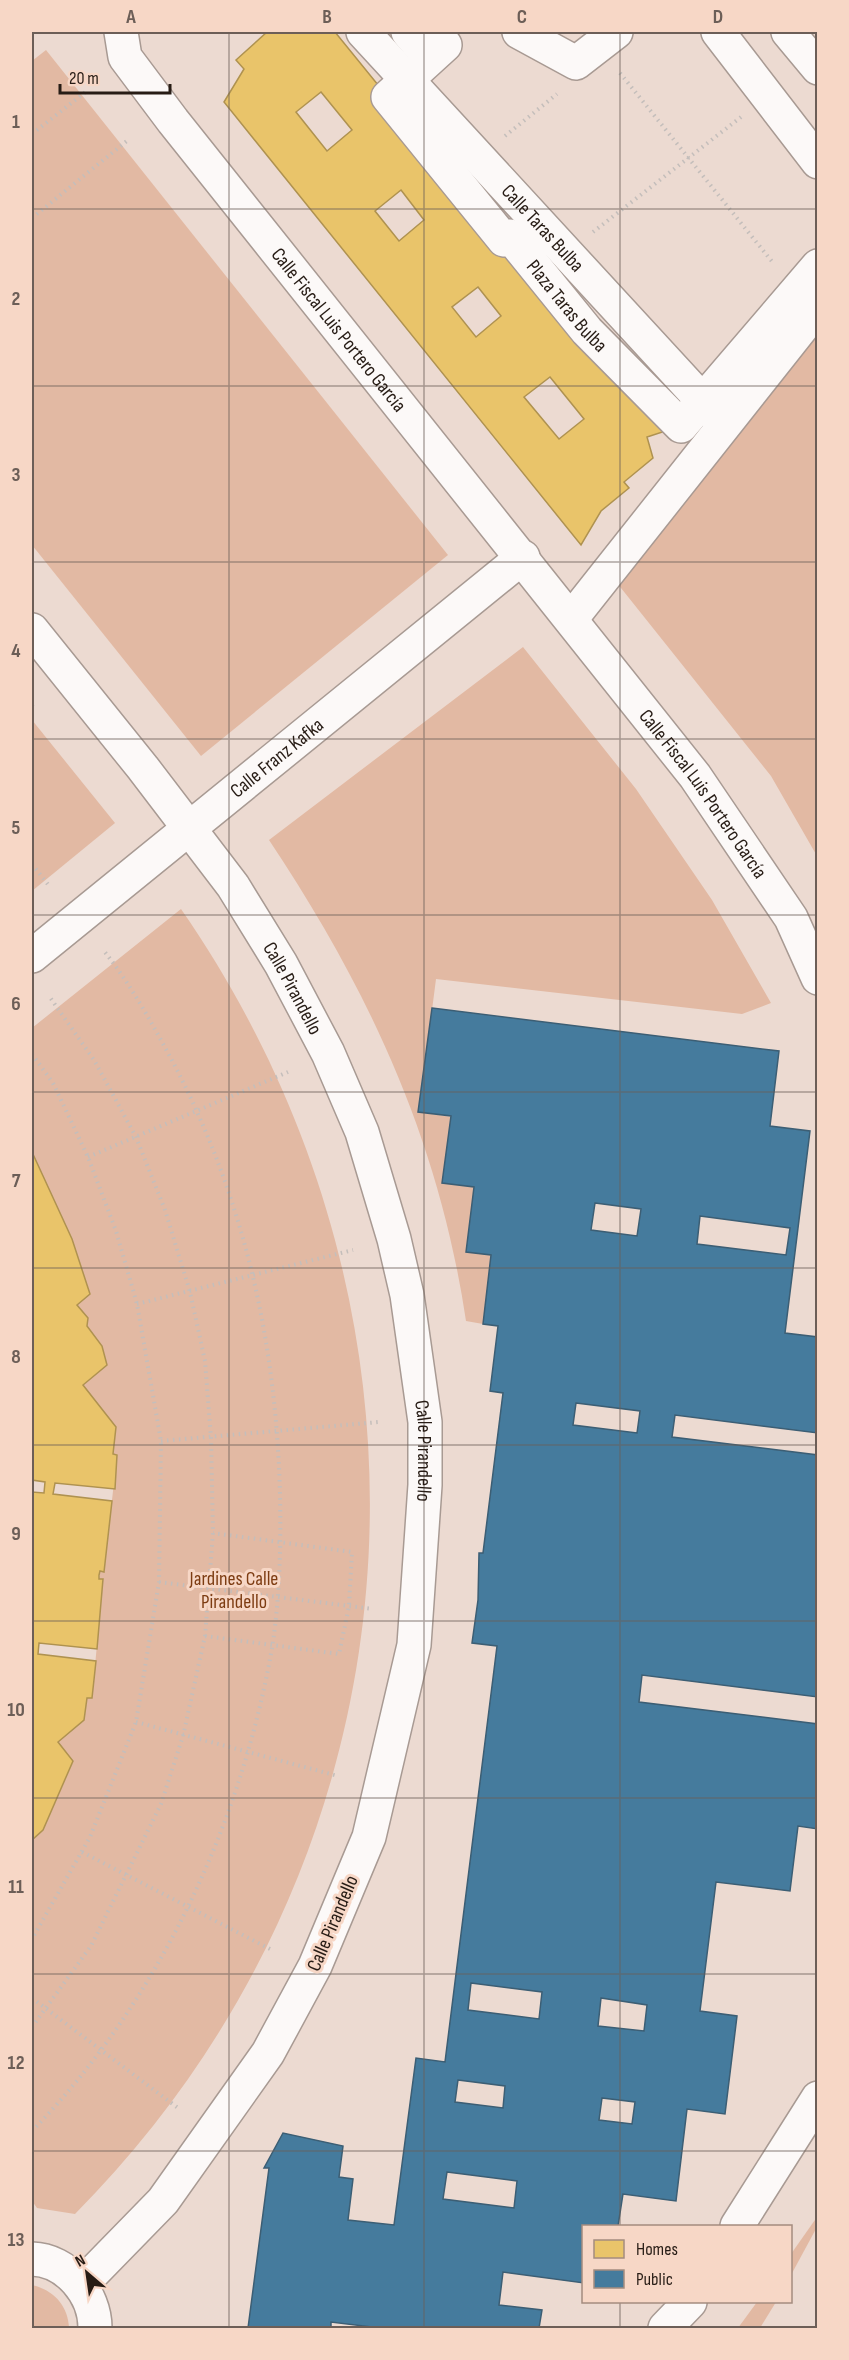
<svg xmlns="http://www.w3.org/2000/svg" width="849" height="2360" font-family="'Sofia Sans Condensed',sans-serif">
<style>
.green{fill:#e2b9a3}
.homes{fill:#e9c46a;stroke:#af9250;stroke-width:1.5;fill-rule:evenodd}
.public{fill:#457b9d;stroke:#3c5e74;stroke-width:1.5;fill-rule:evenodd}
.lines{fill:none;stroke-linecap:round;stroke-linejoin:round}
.minor-casing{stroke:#a89a93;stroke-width:36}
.path{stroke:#c4bebb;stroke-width:4;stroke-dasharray:1.5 4.5;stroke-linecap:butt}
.minor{stroke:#fcf9f8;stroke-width:33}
.grid{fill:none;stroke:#6c5e57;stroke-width:1.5;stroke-opacity:0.55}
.labels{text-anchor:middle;stroke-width:6;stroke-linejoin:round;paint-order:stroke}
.street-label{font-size:20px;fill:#271c15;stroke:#f7d7c6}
.park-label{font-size:20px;fill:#7d3c12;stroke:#f7d7c6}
.neatline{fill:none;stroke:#6c5e57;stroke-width:2}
.grid-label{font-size:20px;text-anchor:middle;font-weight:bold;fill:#6c5e57}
</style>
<rect width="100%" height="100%" fill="#ecdad1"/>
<!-- green -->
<g class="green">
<path d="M46,50l402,505 -247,201 -169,-211v-484z"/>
<path d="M817,329v527l-46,-80 -154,-193z"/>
<path d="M523,647l113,142 76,111 59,103 -29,11 -306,-35 -17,133 33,5 -9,66 32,4 -9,64 26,4 -9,69 -17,-3c-27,-181 -97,-331 -197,-481z"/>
<path d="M32,720l83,103 -83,68z"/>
<path d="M181,909c284,410 247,949 -106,1305l-38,-6 -5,-7v-361l11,-10 30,-68 -15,-20 26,-22 3,-22h5l11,-118 -4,-1 1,-8 4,1 13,-117 -4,-1 3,-27 -33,-42 24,-20 -5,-19 -15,-20 1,-8 -11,-13 13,-11 -44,-81 -14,-19v-24l6,-5 -6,-13v-124z"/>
<path d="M817,2217v10l-26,48v-21z"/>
<path d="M32,2285c22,5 36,21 37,43h-37z"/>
<path d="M757,2302h19l-16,26h-22z"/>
</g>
<!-- homes -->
<g class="homes">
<path d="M267,32h68l169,208 177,186 -34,11 6,21 -29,24 5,6 -28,23 -20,34 -357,-443 20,-33 -8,-9zM321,92l31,38 -25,21 -31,-39zM401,190l23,30 -25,21 -24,-30zM478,287l23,29 -25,21 -24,-30zM550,377l34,42 -25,20 -35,-42z"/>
<path d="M32,1152l40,87 18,55 -13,11 11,13 -1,8 15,20 5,19 -24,20 33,42 -3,27 4,1 -2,34 -60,-6 -2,11 59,7 -8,71 -4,-1 -1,4v4h4l-6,70 -58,-6 -1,11 58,7 -4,37h-5l-3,22 -26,22 15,19 -30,69 -11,10v-348l12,1 1,-11 -13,-2z"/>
</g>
<!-- public -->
<path class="public" d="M432,1008l347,43 -9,75 40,5 -25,202 33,4v96l-143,-18 -3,22 146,18v242l-176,-22 -3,27 179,22v105l-20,-3 -8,65 -74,-9 -16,129 37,5 -12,98 -38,-5 -11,92 -53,-7 -5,32h-34v57l-81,-11 -4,33 43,5 -3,18h-159l-49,-6v6h-83l21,-160h-5l19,-35 60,13 -4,31 14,2 -5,41 46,5 22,-167 29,4 52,-416 -25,-3 6,-43 1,-47h4l20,-160 -13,-2 8,-65 -15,-2 8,-69 -25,-3 8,-65 -32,-4 9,-67 -33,-4zM595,1203l46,6 -4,27 -46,-6zM700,1216l90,12 -4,27 -89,-11zM576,1403l64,8 -3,22 -64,-8zM471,1983l71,9 -3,27 -71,-9zM601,1998l46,7 -3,26 -46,-5zM458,2080l47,6 -2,22 -48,-6zM602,2098l33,4 -3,22 -33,-4zM447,2172l70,9 -3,27 -71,-9z"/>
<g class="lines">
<!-- minor casing -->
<g class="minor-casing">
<g id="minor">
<path id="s1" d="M121,32l4,25 48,64 522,655 96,142 27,60"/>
<path id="s2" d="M363,32l361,392"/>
<path d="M408,32l11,13"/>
<path id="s3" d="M435,32l10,13 -57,52 116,143 6,-4 77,95 94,95 137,-160"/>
<path d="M519,32l57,31 40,-31"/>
<path d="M718,32l100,130"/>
<path d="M788,32l30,36"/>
<path d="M571,619l247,-312"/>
<path id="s4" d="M32,630l111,138 90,118 48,78 47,89 34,79 32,107 13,56 18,127v63l-11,160 -45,192 -54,129 -47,87 -105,148 -82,84"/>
<path id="s5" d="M32,956l491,-399"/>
<path d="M737,2226l81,-128"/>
<path d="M32,2259c35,1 63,35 63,69"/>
<path d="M665,2328l25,-26"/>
</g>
</g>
<!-- path -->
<g class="path">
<path d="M620,73l154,191"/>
<path d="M32,134l56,-44"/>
<path d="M505,136l52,-42"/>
<path d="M32,218l96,-78"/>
<path d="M593,232l148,-115"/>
<path d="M32,705l1,-1"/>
<path d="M32,864l18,23"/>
<path d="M32,1054l21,29 35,74 28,74 21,73 24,137 -2,141 -23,140 -46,115 -58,102"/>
<path d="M88,1157l200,-85"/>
<path d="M137,1304l216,-54"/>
<path d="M161,1441l218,-19"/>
<path d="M159,1582l214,27"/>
<path d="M205,1636l134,18 10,-48 3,-54 -139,-19"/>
<path d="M136,1722l202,54"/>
<path d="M82,1852l190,98"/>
<path d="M32,1998l146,110"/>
<path d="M32,2027l59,-81 70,-142 22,-68 22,-100 8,-103 -2,-95 -6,-77 -15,-69 -25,-82 -29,-73 -42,-77 -45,-64"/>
<path d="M32,2131c126,-129 209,-306 240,-483 8,-51 9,-103 8,-154 -4,-152 -35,-292 -105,-428 -21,-39 -43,-80 -71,-115"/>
</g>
<!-- minor -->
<use href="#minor" class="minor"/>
</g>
<!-- grid -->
<path class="grid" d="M229,32v2296M424,32v2296M620,32v2194M32,209h786M32,386h786M32,562h786M32,739h786M32,915h786M32,1092h786M32,1268h786M32,1445h786M32,1621h786M32,1798h786M32,1974h786M32,2151h786M620,2302v26"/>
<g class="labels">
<!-- street labels -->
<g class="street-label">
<text dy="7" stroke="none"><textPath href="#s2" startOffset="266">Calle Taras Bulba</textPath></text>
<text dy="7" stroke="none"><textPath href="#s3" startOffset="375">Plaza Taras Bulba</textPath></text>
<text dy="7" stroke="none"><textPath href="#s1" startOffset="372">Calle Fiscal Luis Portero García</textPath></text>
<text dy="7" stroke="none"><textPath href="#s5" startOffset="315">Calle Franz Kafka</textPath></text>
<text dy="7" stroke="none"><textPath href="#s1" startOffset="962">Calle Fiscal Luis Portero García</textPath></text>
<text dy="7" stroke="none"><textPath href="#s4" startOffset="444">Calle Pirandello</textPath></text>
<text dy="7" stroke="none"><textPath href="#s4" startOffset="930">Calle Pirandello</textPath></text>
<text transform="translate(332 1923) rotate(-67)" y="7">Calle Pirandello</text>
</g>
<!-- park labels -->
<g class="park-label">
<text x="234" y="1585">Jardines Calle<tspan x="234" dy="23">Pirandello</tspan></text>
</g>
</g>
<!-- border -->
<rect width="849" height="2360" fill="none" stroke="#f7d7c6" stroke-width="66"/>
<!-- legend -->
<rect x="582" y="2225" width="210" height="78" fill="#f7d7c6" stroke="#a48c7f" stroke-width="1.5"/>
<rect x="594" y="2240" width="30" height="18" fill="#e9c46a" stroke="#a48c7f" stroke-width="1.5"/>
<text x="636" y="2255" font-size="18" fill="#271c15">Homes</text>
<rect x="594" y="2270" width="30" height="18" fill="#457b9d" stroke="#a48c7f" stroke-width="1.5"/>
<text x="636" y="2285" font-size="18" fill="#271c15">Public</text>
<!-- north arrow -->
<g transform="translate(87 2273) rotate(331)" stroke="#f7d7c6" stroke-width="4.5" paint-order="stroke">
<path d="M0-4.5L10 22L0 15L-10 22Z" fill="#271c15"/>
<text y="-9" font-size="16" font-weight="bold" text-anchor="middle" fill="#271c15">N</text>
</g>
<!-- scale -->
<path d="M60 84v9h110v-9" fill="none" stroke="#271c15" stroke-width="3"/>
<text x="69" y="84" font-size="18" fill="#271c15" stroke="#f7d7c6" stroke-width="4.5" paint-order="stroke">20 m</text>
<rect x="33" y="33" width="783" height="2294" class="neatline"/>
<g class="grid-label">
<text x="131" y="23">A</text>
<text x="327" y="23">B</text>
<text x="522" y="23">C</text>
<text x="718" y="23">D</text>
<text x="16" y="128">1</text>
<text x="16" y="305">2</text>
<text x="16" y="481">3</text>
<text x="16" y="657">4</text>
<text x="16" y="834">5</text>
<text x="16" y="1010">6</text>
<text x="16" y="1187">7</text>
<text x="16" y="1363">8</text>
<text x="16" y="1540">9</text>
<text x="16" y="1716">10</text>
<text x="16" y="1893">11</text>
<text x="16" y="2069">12</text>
<text x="16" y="2246">13</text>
</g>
</svg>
